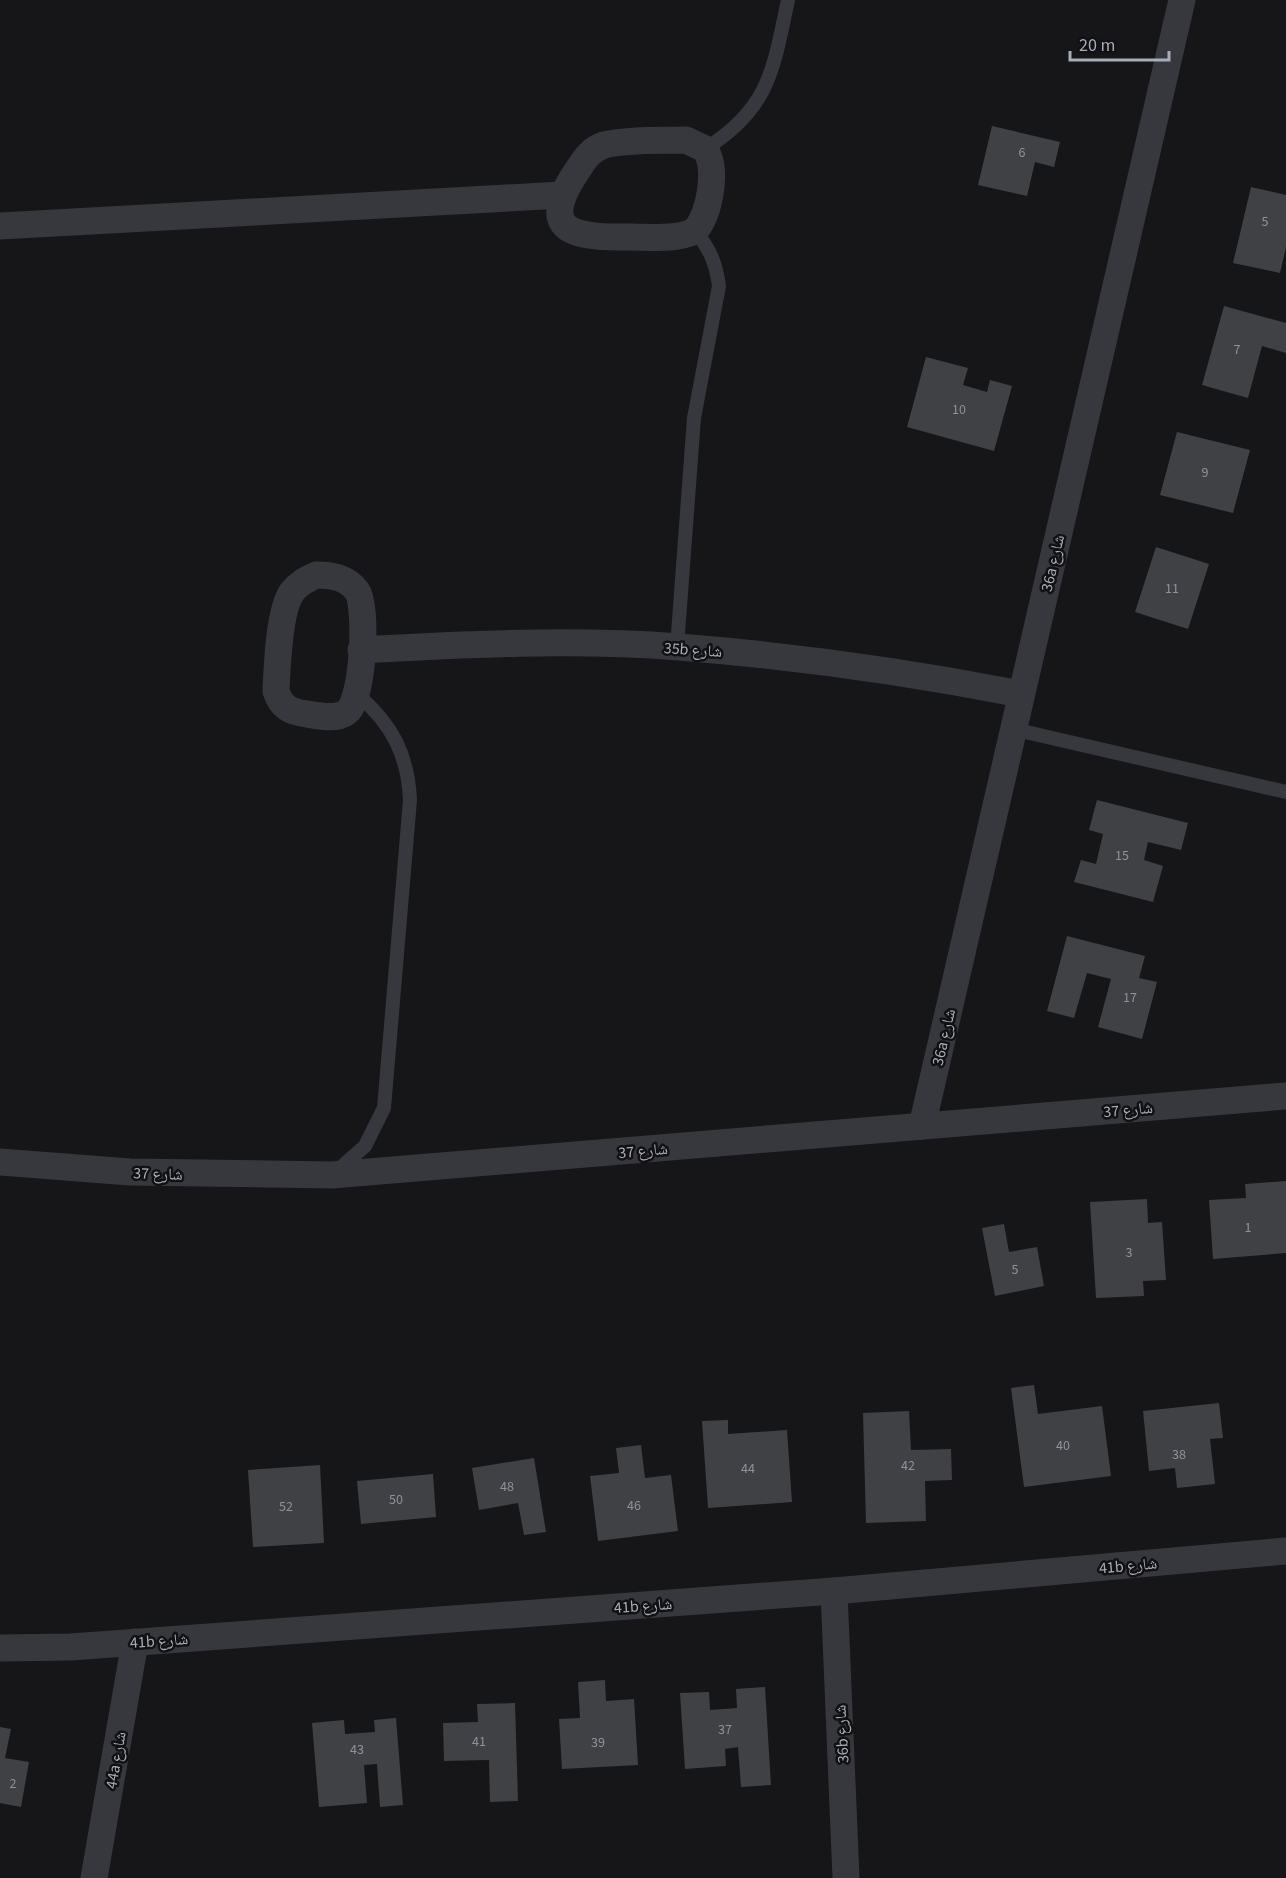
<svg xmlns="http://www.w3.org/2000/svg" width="1286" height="1878" font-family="'Source Sans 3','Noto Naskh Arabic',sans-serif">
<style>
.building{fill:#404145}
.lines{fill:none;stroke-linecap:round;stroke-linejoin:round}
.service{stroke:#37383d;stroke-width:14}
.minor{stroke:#37383d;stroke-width:27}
.labels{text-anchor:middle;stroke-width:5;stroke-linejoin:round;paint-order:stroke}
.number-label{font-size:14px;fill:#8e929b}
.street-label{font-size:16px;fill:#a8adb8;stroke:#111113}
</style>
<rect width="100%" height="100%" fill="#161618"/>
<!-- building -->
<g class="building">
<path d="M992,126l68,16 -6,25 -19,-5 -8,34 -49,-11z"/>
<path d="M1251,187l35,8v52l-6,26 -47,-10z"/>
<path d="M1224,306l62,17v30l-24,-7 -14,52 -46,-13z"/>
<path d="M926,357l42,11 -5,17 24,7 3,-12 22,6 -18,65 -87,-24z"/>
<path d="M1177,432l73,18 -17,63 -73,-18z"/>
<path d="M1156,547l53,17 -21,65 -53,-17z"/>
<path d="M1097,800l91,23 -7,27 -33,-8 -4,18 19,6 -10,36 -79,-20 7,-22 15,4 7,-30 -14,-4z"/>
<path d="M1067,936l78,20 -6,22 18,4 -15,57 -44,-12 13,-48 -24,-6 -13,45 -27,-7z"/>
<path d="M1286,1181v72l-73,6 -4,-59 37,-2 -1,-14z"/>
<path d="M1147,1199l1,24 14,-1 4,58 -23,1 1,15 -48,2 -6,-96z"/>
<path d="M1004,1224l5,28 28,-5 7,39 -49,10 -13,-68z"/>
<path d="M1034,1385l4,29 64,-8 9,70 -87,11 -13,-99z"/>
<path d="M1219,1403l4,35 -13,1 5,45 -38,4 -2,-20 -26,3 -6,-60z"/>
<path d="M909,1411l2,39 40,-1 1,31 -27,1 1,40 -60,2 -3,-110z"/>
<path d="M728,1420v14l59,-4 5,72 -84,6 -6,-87z"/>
<path d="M641,1445l4,33 26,-3 7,56 -80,10 -8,-65 29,-3 -3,-25z"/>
<path d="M534,1458l12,74 -22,3 -6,-32 -39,7 -7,-42z"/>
<path d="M320,1465l4,78 -71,4 -5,-77z"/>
<path d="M433,1474l3,43 -75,7 -4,-43z"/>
<path d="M605,1680l1,21 28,-2 4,66 -76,4 -3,-50 21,-1 -2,-36z"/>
<path d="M765,1687l6,98 -30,2 -3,-40 -13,2 1,17 -41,3 -5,-76 29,-1 1,18 27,-2 -1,-19z"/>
<path d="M515,1703l3,98 -28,1 -1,-42 -45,1 -1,-38 35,-1 -1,-18z"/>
<path d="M396,1718l7,87 -23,2 -3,-43 -13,1 3,38 -48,4 -7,-84 32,-3 1,14 30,-2 -1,-12z"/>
<path d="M0,1727l11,2 -6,29 24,4 -8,45 -21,-4z"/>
</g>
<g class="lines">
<!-- service -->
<g class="service">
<path d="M705,149c65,-41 68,-79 83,-149"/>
<path d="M677,647l17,-229 25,-132c-3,-23 -9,-37 -24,-55"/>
<path d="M1013,729l273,63"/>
<path d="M338,1170l27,-24 19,-38 26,-308c-2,-45 -18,-76 -52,-105"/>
</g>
<!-- minor -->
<g class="minor">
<path d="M686,140l19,9c13,20 5,64 -10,82 -20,9 -42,6 -63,6 -46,0 -97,1 -59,-60 9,-13 15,-27 31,-32 26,-6 56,-4 82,-5z"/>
<path d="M0,226l562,-31"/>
<path d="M316,575c15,0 31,2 41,16 11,16 6,110 -10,121 -11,8 -28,4 -40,2 -17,-2 -26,-7 -31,-23 1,-23 3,-81 16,-99 7,-9 14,-12 24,-17z"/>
<path d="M361,650c106,-6 213,-11 318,-3 115,9 229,25 342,47"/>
<path d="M922,1126l260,-1126"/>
<path d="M0,1162l130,10 202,3 954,-79"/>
<path d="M834,1591l12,287"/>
<path d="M0,1648l71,-1 763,-56 452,-40"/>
<path d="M94,1878l41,-236"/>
</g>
</g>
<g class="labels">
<!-- number labels -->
<g class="number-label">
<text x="1022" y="157">6</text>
<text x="1265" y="226">5</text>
<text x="1237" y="354">7</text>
<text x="959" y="414">10</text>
<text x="1205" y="477">9</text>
<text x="1172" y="593">11</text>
<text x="1122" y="860">15</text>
<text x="1130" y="1002">17</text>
<text x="1248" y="1232">1</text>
<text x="1129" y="1257">3</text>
<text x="1015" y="1274">5</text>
<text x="1063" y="1450">40</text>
<text x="1179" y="1459">38</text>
<text x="908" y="1470">42</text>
<text x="748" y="1473">44</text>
<text x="507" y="1491">48</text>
<text x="396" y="1504">50</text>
<text x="634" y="1510">46</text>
<text x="286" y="1511">52</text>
<text x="725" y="1734">37</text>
<text x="479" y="1746">41</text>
<text x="598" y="1747">39</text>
<text x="357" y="1754">43</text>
<text x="13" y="1788">2</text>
</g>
<!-- street labels -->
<g class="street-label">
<text transform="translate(1052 563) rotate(-77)" y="6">36a شارع</text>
<text transform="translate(693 649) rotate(4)" y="6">35b شارع</text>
<text transform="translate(943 1037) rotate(-77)" y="6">36a شارع</text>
<text transform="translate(1128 1109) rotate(-5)" y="6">شارع 37</text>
<text transform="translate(643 1150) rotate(-5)" y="6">شارع 37</text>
<text transform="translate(158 1173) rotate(2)" y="6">شارع 37</text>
<text transform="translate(1128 1565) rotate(-5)" y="6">41b شارع</text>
<text transform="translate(643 1605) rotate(-4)" y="6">41b شارع</text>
<text transform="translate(159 1640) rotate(-4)" y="6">41b شارع</text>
<text transform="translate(841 1734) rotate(-93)" y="6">36b شارع</text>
<text transform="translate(115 1760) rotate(-80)" y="6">44a شارع</text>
</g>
</g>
<!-- scale -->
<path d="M1070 51v9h99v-9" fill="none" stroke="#a8adb8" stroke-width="3"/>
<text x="1079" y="51" font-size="18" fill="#a8adb8" stroke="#111113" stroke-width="4.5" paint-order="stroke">20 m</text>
</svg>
